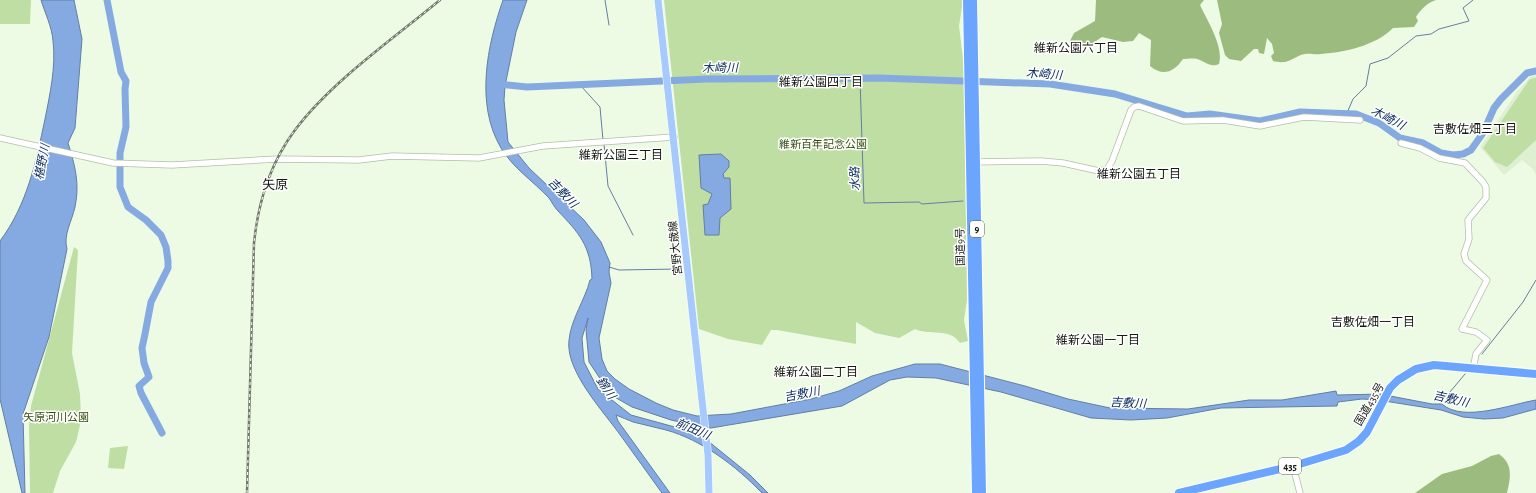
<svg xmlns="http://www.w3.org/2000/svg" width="1536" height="493" font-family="'Alegreya Sans','Noto Sans JP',sans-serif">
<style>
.built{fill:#dfefd2}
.green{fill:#bfdea3}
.forest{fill:#9cbc7f}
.water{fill:#85aae1;stroke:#637ea3}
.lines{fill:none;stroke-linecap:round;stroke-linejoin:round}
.stream{stroke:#637ea3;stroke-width:1}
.river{stroke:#85aae1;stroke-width:7}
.minor-casing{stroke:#b2bea8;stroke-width:7}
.major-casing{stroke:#fff;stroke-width:8}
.highway-casing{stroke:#fff;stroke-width:10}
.minor{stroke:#fff;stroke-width:5.5}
.major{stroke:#a6c9fe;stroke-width:7}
.highway{stroke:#6ba5fd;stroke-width:8}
.rail-casing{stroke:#71796b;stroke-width:2.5}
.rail{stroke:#fff;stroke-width:1;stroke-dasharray:3;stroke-linecap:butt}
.labels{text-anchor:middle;stroke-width:3;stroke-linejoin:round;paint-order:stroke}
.shield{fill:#fff;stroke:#5b5e58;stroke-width:1}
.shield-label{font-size:10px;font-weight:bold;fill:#151911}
.park-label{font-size:11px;fill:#345010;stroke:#fff}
.street-label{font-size:11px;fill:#151911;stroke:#fff}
.neighbourhood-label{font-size:12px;fill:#151911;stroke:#fff}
.water-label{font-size:12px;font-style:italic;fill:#082a5b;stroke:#fff}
.quarter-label{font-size:13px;fill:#151911;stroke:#fff}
</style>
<rect width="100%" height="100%" fill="#eefbe4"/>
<!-- built -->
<path class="built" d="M1536,75v100l-3,-6 -11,-9 -18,15 -24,-28 36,-54 14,-16z"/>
<!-- green -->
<g class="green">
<path d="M0,0h31l-1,24h-30z"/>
<path d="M664,0h299l-4,26 5,41 3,233 -3,20 4,21 -8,2c-11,-16 -30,-7 -45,-14l-16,9 -24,-5 -19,-11v22l-79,-14h-6l-9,15 -34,-6 -29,-10z"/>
<path d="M1536,78v62l-29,27 -12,-5 -12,-14 47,-69z"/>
<path d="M74,247l4,3 -6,103 8,41 1,27 -5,21 -16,29 -7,22h-23l-1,-67 2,-20z"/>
<path d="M128,446l-4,23 -16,-1 2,-20z"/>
</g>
<!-- forest -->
<g class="forest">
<path d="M1096,0h108l-4,5c7,15 24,42 19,59 -9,4 -14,-3 -22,-5 -4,-1 -10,0 -14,0 -9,13 -20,18 -33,7l1,-26 -12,-7 -6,8 -10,1 -21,-5 -15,10 -9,1 -8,-7 4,-8 21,-12z"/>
<path d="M1217,0h219c-9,3 -15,9 -20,17l2,4 -4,6 -21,1c-18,18 -48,24 -72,26 -6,1 -11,-1 -16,0 -7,1 -11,5 -17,7 -4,2 -11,1 -15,0l-2,-5 3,-3 -2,-9 -5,-6 -3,16 -5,-1 -1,-4h-4l-13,12 -12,-2 -4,-4 -6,-22 3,-9z"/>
<path d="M1499,454c14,10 12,23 8,39h-92l27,-19 30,-8 19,-10z"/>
</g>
<!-- water -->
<g class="water">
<path d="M41,0h33l8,39 -7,89 -7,15c7,22 12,41 7,64 -3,14 -12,28 -8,42l-18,88 -26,77 2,79h-3l-22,-94v-158c27,-36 36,-79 45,-122 5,-25 11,-52 8,-78 -1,-14 -8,-28 -12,-41z"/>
<path d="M503,0h24l-11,32 -11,54 -1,14 4,42 21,26 55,52 17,22 9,21 -1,9 2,11 -12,55 3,21 5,12 8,8 14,10 27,14 17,7 24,6 34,-2 80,-15 28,-8 33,-15 43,-12h25l85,22 43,13 42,9 78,1 61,-9h33l54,-9 1,4 43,-1 52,10h10c21,19 70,0 94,-4v9l-33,9 -19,1 -21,-2 -22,-7 -63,-10 -16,-1 -24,3 -1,4 -116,2 -54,10 -36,2 -40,-2 -90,-26 -65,-14 -29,-1 -17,3 -48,26 -131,22 -9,-1 -31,-7 -39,-13 -21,-12 -22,-33 -3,-32 2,-12 -6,20 2,24 14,27 33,26 62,17 15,9 42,34 18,18h-6c-26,-27 -60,-53 -96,-63 -11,-3 -22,-5 -33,-8 -6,-2 -11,-5 -17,-7l2,6 52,72h-8c-14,-19 -27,-38 -41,-57 -17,-24 -56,-65 -52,-96 2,-21 16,-40 21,-60l2,-1c-1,-33 -13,-46 -34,-68 -4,-4 -6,-9 -9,-13 -16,-17 -36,-30 -48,-50 -26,-44 -14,-102 2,-148z"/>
<path d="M721,154l8,7v6l-6,7 1,4h6l1,31 -11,9 -1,17h-14l-2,-30 5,-1 4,-10 -11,-6 -2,-33z"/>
</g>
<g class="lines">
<!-- stream -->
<g class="stream">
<path d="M605,0l4,25"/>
<path d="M860,79l4,124 55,-1 3,2 41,-3"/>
<path d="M581,86l19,21 3,33"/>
<path d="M1347,113l6,-14 13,-13 4,-22 18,-6 28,-22 15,-2 8,-5 30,-8 -6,-13 10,-8"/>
<path d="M604,144l4,42 25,49"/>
<path d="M609,267l10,3 61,-1"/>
<path d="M1482,354l41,-52 13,-22"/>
<path d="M1440,404l25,-30"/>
</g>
<!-- river -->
<g class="river">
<path d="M107,0l14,72 5,9 -1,8 1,38 -6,26v34l8,20 18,13 15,15 5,12 2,14v7l-17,34 -6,32 -3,14 2,15 5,14 -10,9 2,7 21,40"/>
<path d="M497,84l30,3 180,-8 172,-1 171,6 65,10 72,22 23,-2 50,7 40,-9 56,2 23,9 21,15 23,5 18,10 12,2 10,-1 8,-4 12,-17 11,-25 7,-9 26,-26 9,-2"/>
</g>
<!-- minor casing -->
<g class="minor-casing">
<g id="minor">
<path d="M0,138l113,25 59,2 105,-6 82,1 33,-4 87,2 64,-12 131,-9"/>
<path d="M1401,143l19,5 19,10 26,5 18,19 3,5v11l-18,22 1,19 -5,15 2,7 21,19 -25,49 14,3 11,8 -11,14 -3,15"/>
<path d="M974,162l67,-1 22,2 36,8 8,-2 5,-8 19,-51 3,-3 5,-1 44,15 40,-1 37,6 44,-9 56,3"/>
<path d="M1293,466l7,27"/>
</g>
</g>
<!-- major casing -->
<g class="major-casing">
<path id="major" d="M658,0l50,455 1,38"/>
</g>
<!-- highway casing -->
<g class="highway-casing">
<g id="highway">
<path d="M967,0l9,493"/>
<path d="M973,0l9,493"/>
<path d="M1179,493l114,-27 53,-16 13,-9 8,-9 23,-44 8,-8 18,-11 18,-4 102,9"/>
</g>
</g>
<!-- minor -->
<use href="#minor" class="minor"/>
<!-- major -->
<use href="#major" class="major"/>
<!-- highway -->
<use href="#highway" class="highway"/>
<!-- rail casing -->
<g class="rail-casing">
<path id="rail" d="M247,493l7,-250c4,-40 17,-81 41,-113 36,-48 99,-92 145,-130"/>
</g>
<!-- rail -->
<use href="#rail" class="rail"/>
</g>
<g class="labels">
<!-- shield labels -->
<g class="shield">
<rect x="970" y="221" width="14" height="16" rx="3"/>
<rect x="1279" y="458" width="22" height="16" rx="3"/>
</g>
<g class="shield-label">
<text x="977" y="233">9</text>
<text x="1290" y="470">435</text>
</g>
<!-- park labels -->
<g class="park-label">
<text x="823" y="148">維新百年記念公園</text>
<text x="56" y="421">矢原河川公園</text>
</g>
<!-- street labels -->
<g class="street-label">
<text transform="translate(960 247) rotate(-91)" y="4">国道9号</text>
<text transform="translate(675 248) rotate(-96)" y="4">宮野大歳線</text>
<text transform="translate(1369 404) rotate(-60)" y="4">国道435号</text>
</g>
<!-- neighbourhood labels -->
<g class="neighbourhood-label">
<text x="1076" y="52">維新公園六丁目</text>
<text x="821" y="86">維新公園四丁目</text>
<text x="1475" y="133">吉敷佐畑三丁目</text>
<text x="621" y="159">維新公園三丁目</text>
<text x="1139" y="178">維新公園五丁目</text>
<text x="1373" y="326">吉敷佐畑一丁目</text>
<text x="1098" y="344">維新公園一丁目</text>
<text x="816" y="376">維新公園二丁目</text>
</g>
<!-- water labels -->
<g class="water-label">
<text transform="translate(720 68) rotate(-1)" y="4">木崎川</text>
<text transform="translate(1044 74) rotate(4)" y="4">木崎川</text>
<text transform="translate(1388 118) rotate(28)" y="4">木崎川</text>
<text transform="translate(42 162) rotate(-79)" y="4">椹野川</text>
<text transform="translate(855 179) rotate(-92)" y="4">水路</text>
<text transform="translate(563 193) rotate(46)" y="4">吉敷川</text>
<text transform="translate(606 388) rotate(56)" y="4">錦川</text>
<text transform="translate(802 394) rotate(-11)" y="4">吉敷川</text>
<text transform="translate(1451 399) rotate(13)" y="4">吉敷川</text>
<text transform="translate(1128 403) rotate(3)" y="4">吉敷川</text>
<text transform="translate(693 429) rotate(23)" y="4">前田川</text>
</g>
<!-- quarter labels -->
<g class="quarter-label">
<text x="275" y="189">矢原</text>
</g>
</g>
</svg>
